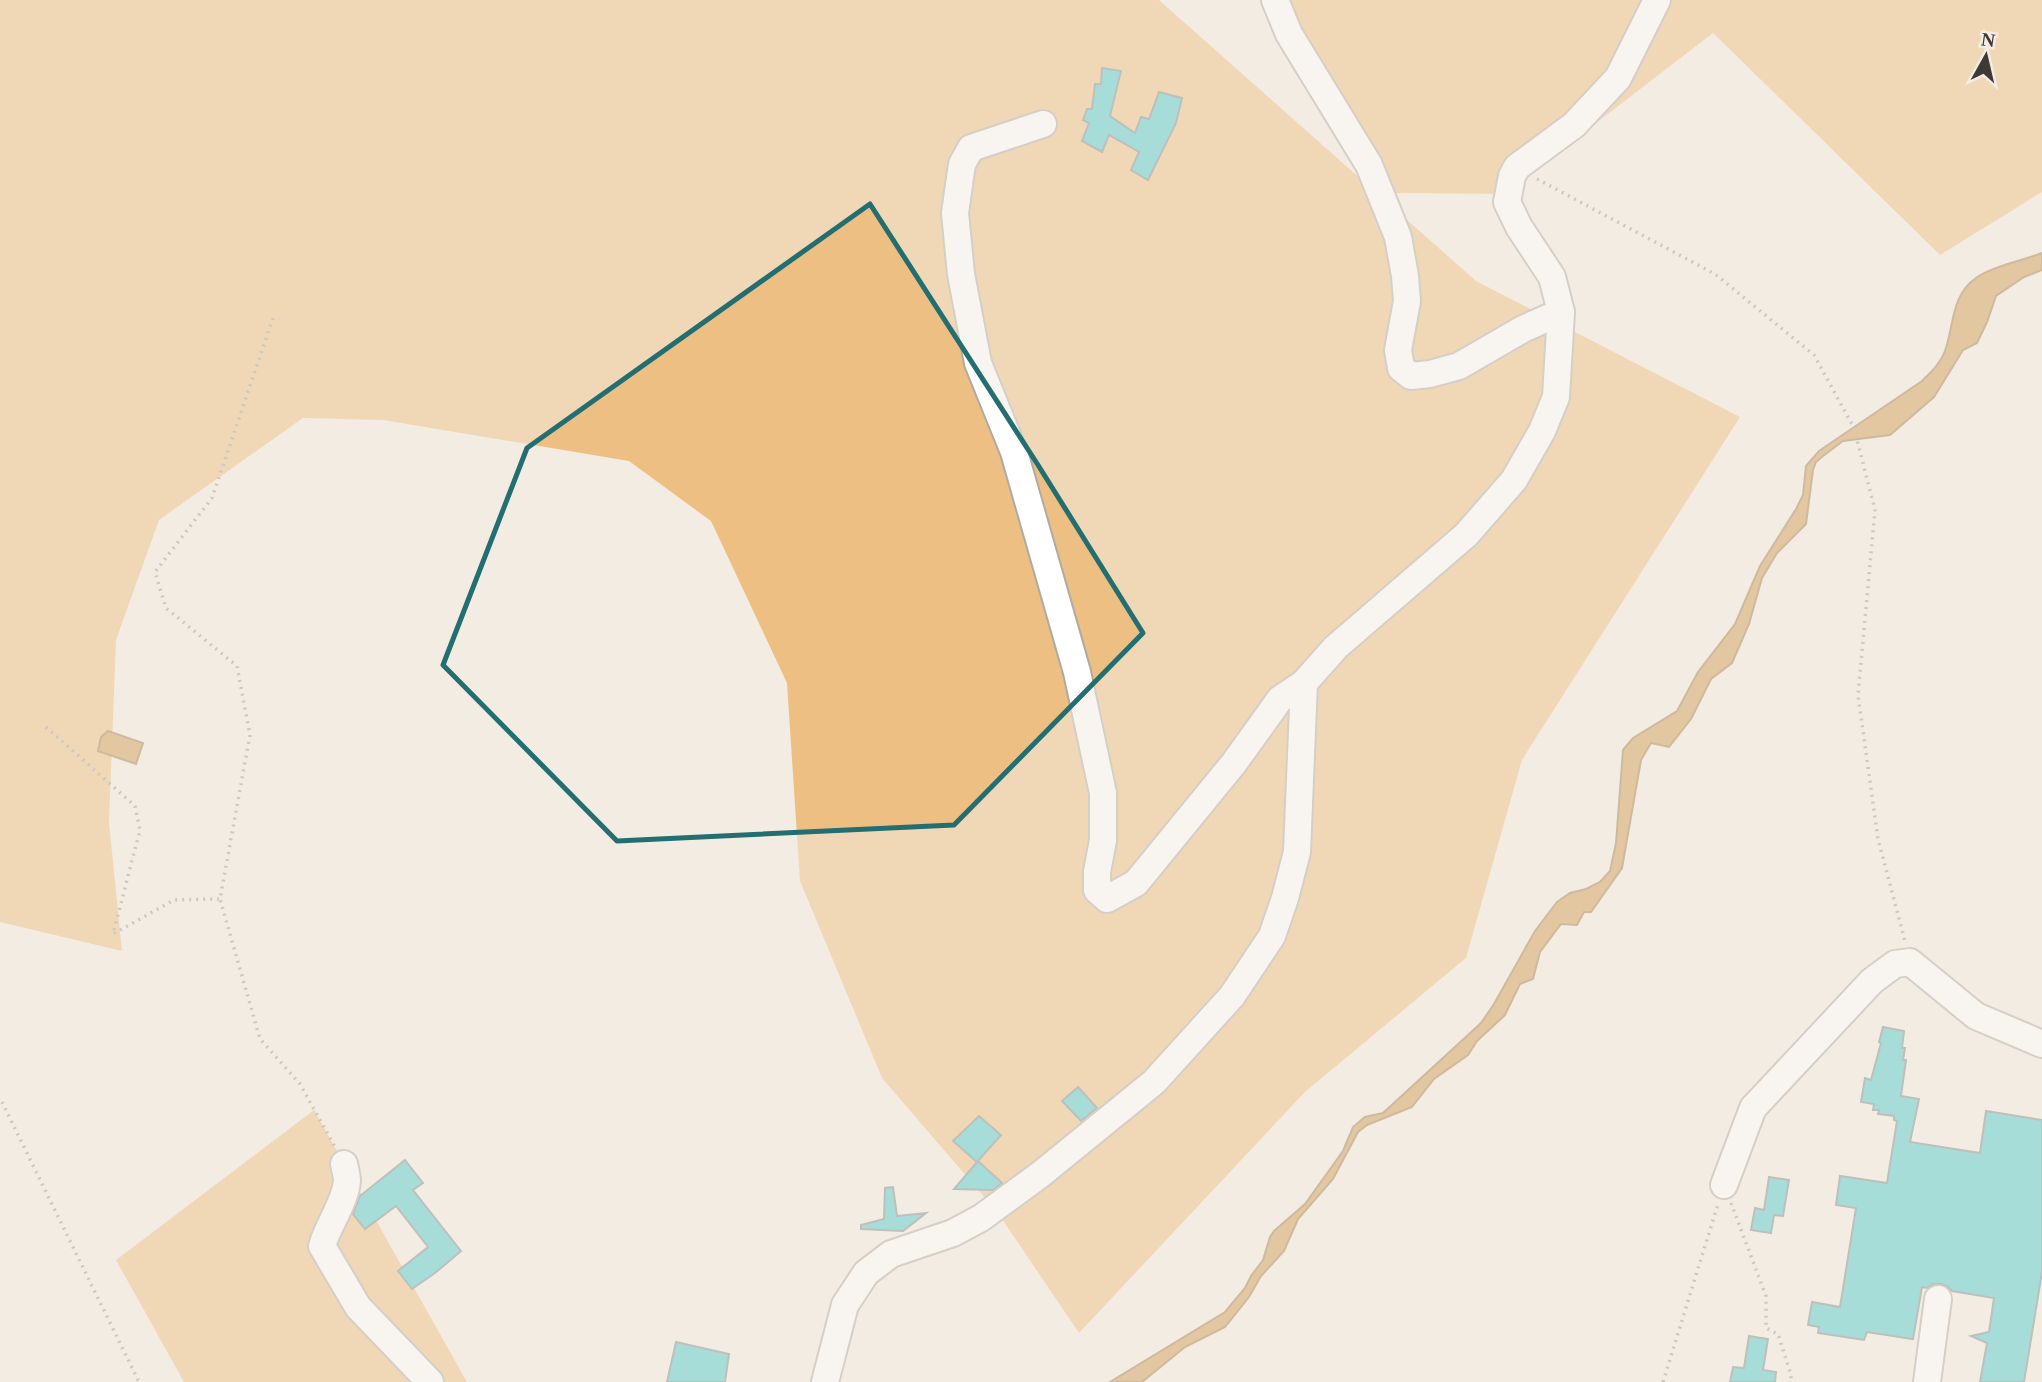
<svg xmlns="http://www.w3.org/2000/svg" width="2042" height="1382" font-family="Georgia,serif">
<style>
.green{fill:#eebf82}
.water{fill:#cf9951;stroke:#a37c49;stroke-width:2}
.building{fill:#4bc9cd;stroke:#7d8989;stroke-width:2}
.lines{fill:none;stroke-linecap:round;stroke-linejoin:round}
.minor-casing{stroke:#b1aaa2;stroke-width:30}
.path{stroke:#a09b94;stroke-width:3.5;stroke-dasharray:2 5;stroke-linecap:butt}
.minor{stroke:#fff;stroke-width:26}
.marked{fill:none;stroke:#236e71;stroke-width:5;stroke-linejoin:round}
</style>
<rect width="100%" height="100%" fill="#f3ece3"/>
<!-- green -->
<g class="green">
<path d="M0,0h1159l317,281 264,136 -218,343 -56,198 -161,134 -226,241 -81,-120 -116,-135 -82,-197 -13,-198 -76,-162 -82,-60 -246,-41 -80,-2 -144,102 -43,120 -7,182 13,129 -122,-29z"/>
<path d="M1266,0h776v192l-102,63 -227,-222 -209,161 -113,-1z"/>
<path d="M314,1110l153,272h-283l-68,-122z"/>
</g>
<!-- water -->
<g class="water">
<path d="M2042,253v17l-18,7 -28,19 -9,26 -10,21 -14,7 -29,47 -44,38 -47,6 -20,15 -7,6 -3,8 -7,54 -29,29 -15,25 -13,46 -17,39 -21,16 -20,40 -22,28 -18,-4 -10,17 -19,108 -31,44h-7l-7,13 -16,-1 -21,28 -7,27 -13,5 -15,31 -28,26 -9,14 -34,24 -22,28 -45,18 -9,7 -25,47 -35,40 -14,32 -23,25 -12,21 -24,30 -40,20 -43,35h-32l115,-70 20,-24 6,-12 12,-16 7,-23 4,-6 31,-27 38,-53 10,-24 12,-10 18,-4 98,-90 13,-19 41,-73 22,-29 13,-9 16,-4 14,-7 10,-11 6,-28 7,-93 10,-12 44,-27 21,-39 37,-48 25,-58 36,-57 7,-14 3,-29 13,-15 103,-70c9,-9 18,-17 23,-30 9,-25 6,-56 31,-73 14,-11 48,-18 66,-25z"/>
<path d="M108,731l35,12 -7,21 -38,-13 3,-14z"/>
</g>
<!-- building -->
<g class="building">
<path d="M1102,68l19,3 -11,45 25,17 6,-16 8,2 10,-27 23,6 -6,25 -28,57 -17,-10 8,-18 -30,-17 -7,17 -20,-11 7,-18 -6,-3 4,-11h5l3,-25h6z"/>
<path d="M1883,1027l21,4 -2,17h3l-2,12h3l-5,36 18,3 -9,43 70,11 6,-42 56,9v152l-18,110h-44l7,-39 -16,-7 18,-4 5,-34 -42,-7 -5,-5 -6,-2h-8l-6,4 -5,-1 -9,52 -46,-7 -3,8 -46,-7 1,-6 -11,-2 4,-23 28,5 16,-99 -20,-3 4,-29 47,7 10,-62 -3,-1v-4l-16,-2 1,-4h-6l1,-6 -13,-2 4,-24 6,2 10,-37 -2,-1z"/>
<path d="M1078,1087l19,21 -16,13 -19,-20z"/>
<path d="M979,1116l22,19 -24,27 -24,-21z"/>
<path d="M405,1160l18,23 -10,7 48,61 -26,22 -23,16 -14,-18 30,-24 -32,-41 -31,23 -12,-15 7,-18z"/>
<path d="M978,1161l24,22 -9,7 -39,-1z"/>
<path d="M1769,1177l20,3 -6,36 -9,-1 -3,18 -20,-3 4,-22 9,2z"/>
<path d="M893,1187l4,29 29,-3 -23,18 -42,-2v-4l23,-6 1,-31z"/>
<path d="M1749,1336l19,3 -5,31 13,2 -1,10h-45l3,-15 11,1z"/>
<path d="M676,1342l53,12 -4,28h-58z"/>
</g>
<g class="lines">
<!-- minor casing -->
<g class="minor-casing">
<g id="minor">
<path d="M1275,0l14,34 80,131 29,72 7,39 2,25 -9,49 3,18 10,8 19,-2 29,-8 64,-37 38,-17"/>
<path d="M1043,124l-72,24 -9,16 -7,49 6,61 17,89 36,89 63,220 26,121v47l-6,32v18l10,9 29,-16 98,-120 46,-64 24,-16"/>
<path d="M344,1164c1,5 3,12 3,17 -2,22 -19,44 -25,65l36,61 72,75"/>
<path d="M1724,1185l29,-77 119,-127 23,-17 15,-2 66,54 66,28"/>
<path d="M825,1382l20,-77 21,-32 25,-19 62,-21 28,-15 60,-44 113,-92 78,-86 40,-60 13,-38 12,-46 7,-169 32,-36 130,-112 48,-55 28,-49 14,-34 5,-85 -9,-35 -33,-50 -12,-25 5,-26 5,-9 57,-42 44,-47 39,-78"/>
<path d="M1927,1382l11,-83"/>
</g>
</g>
<!-- path -->
<g class="path">
<path d="M1537,179l178,95 99,81 40,73 21,82 -17,185 20,144 27,102"/>
<path d="M273,318l-61,180 -57,74 11,36 71,58 13,69 -30,164 40,140 40,45 35,63"/>
<path d="M46,727l89,79 5,24 -27,104 61,-34 45,-1"/>
<path d="M2,1102l137,280"/>
<path d="M1731,1203l35,93v32l12,6 13,41v7"/>
<path d="M1663,1382l55,-178"/>
</g>
<!-- minor -->
<use href="#minor" class="minor"/>
</g>
<!-- marked area -->
<path d="M0 0H2042V1382H0ZM870,204l168,261 105,168 -189,192 -337,16 -174,-176 84,-217z" fill="#f3ece3" fill-opacity=".55" fill-rule="evenodd"/>
<path class="marked" d="M870,204l168,261 105,168 -189,192 -337,16 -174,-176 84,-217z"/>
<!-- north arrow -->
<g transform="translate(1986 56) rotate(8)" stroke="#f3ece3" stroke-width="5" paint-order="stroke">
<path d="M0-5L12 26L0 18L-12 26Z" fill="#3d3a36"/>
<text y="-10" font-size="19" font-weight="bold" text-anchor="middle" fill="#3d3a36">N</text>
</g>
</svg>
